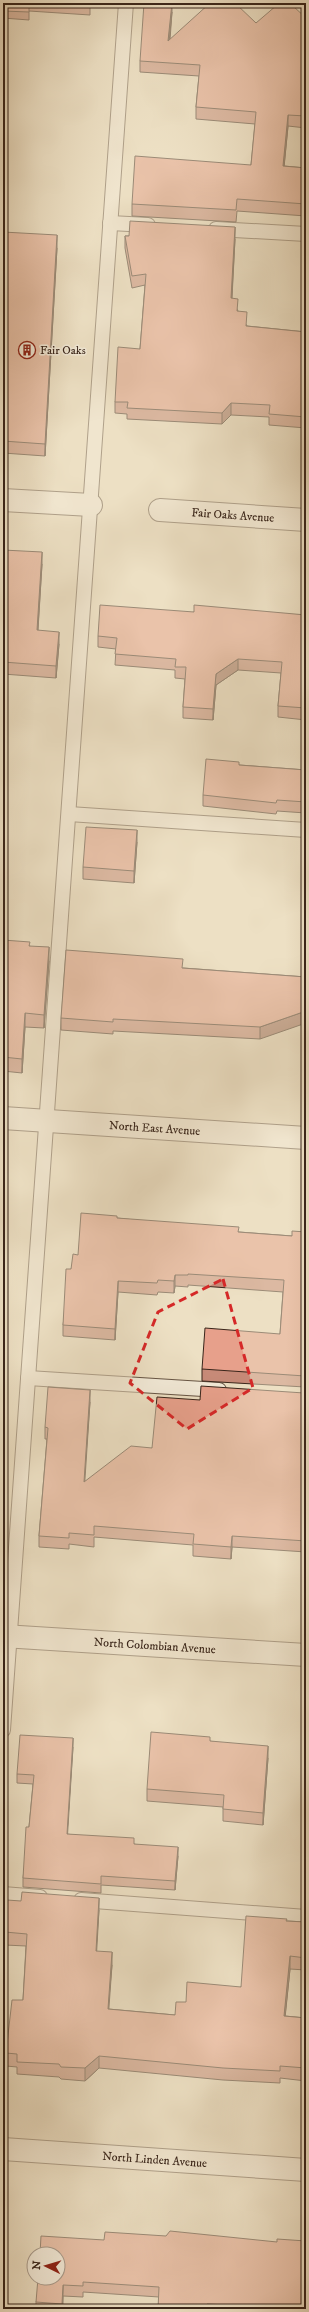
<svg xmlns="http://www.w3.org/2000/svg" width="309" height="2312" font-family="'IM FELL DW Pica',serif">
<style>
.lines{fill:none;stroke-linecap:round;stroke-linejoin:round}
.lane-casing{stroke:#665444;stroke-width:16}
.street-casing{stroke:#665444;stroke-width:24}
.lane{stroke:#f3ebd9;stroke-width:14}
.street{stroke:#f3ebd9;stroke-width:22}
.wall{fill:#c78a78;stroke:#39251a}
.shaded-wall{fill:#a27061;stroke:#39251a}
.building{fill:#e7a08b;stroke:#39251a}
.marked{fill:none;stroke:#d62828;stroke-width:3;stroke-dasharray:8 5;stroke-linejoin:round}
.labels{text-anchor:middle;stroke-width:3;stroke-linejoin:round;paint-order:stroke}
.poi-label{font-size:12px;fill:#39251a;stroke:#f3ebd9;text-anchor:start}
.street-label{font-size:12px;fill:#39251a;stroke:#f3ebd9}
</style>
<rect width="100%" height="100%" fill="#ede0c4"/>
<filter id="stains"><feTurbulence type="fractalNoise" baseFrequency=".005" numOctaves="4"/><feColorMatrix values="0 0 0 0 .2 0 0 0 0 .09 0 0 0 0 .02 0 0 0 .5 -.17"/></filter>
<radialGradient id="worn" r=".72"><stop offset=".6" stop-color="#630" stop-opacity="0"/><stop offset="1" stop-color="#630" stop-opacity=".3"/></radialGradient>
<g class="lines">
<!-- lane casing -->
<g class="lane-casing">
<g id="lane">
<path d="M110,223l38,2"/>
<path d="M216,229l90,5"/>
<path d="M69,814l237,16"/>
<path d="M28,1378l191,12"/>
<path d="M3,1730l123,-1727"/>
<path d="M3,1894l37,3"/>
<path d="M81,1900l225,17"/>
</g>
</g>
<!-- street casing -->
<g class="street-casing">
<g id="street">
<path d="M3,500l88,5"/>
<path id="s1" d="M160,510l146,10"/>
<path id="s2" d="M3,1118l303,20"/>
<path id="s3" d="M3,1636l303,19"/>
<path id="s4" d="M3,2149l303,21"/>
</g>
</g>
<!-- lane -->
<use href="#lane" class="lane"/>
<!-- street -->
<use href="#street" class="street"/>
</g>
<!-- wall -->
<g class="wall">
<path d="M3,3h87v12l-61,-4v9l-26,-2z"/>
<path d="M172,12l-2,28 86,-17 50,-5v110l-18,-2 -4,40 22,2v48l-69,-5 -1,11 -104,-6v-12l119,-39 4,-41 -59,-5v-12l3,-31 -59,-4v-11z"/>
<path d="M3,232l54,16 -12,208 -42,-3z"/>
<path d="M125,236l110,3 -3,59 6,13 9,15 59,6v96l-37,-3v-8l-38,-2 -9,9 -95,-5v-5l-12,-1v-11l25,-53 5,-64 -13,3 -7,-40z"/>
<path d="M3,550l39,14 -4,66 21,14 -3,34 -53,-4z"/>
<path d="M194,612l112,3v105l-28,-3v-11l3,-33 -43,-3 -22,15 -3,35 -30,-2v-11l2,-28 -10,-1v-8l-60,-5 1,-16 -18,-2v-11z"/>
<path d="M239,765l67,5v43l-29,-2 -1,3 -73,-8v-11z"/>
<path d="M137,842l-3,41 -51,-4v-12z"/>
<path d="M3,940l27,6 19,15 -5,67 -19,-1 -3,46 -19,-2z"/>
<path d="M183,968l123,9 -46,62 -147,-8v3l-52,-4v-12z"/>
<path d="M117,1218l122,14 53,4 14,-4v143l-1,12 -103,-6v-12l78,-35 3,-42 -95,-7v2l-13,-1 -1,7 -16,-1 -1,3 -39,-3 -3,48 -52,-4v-11l8,-56 7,-14z"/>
<path d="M200,1400l106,4v148l-74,-5 -1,12 -38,-3v-11l-99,-8v10l-25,-3v5l-30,-2v-11l8,-97h-2v-12l45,-25 -6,80 68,-34z"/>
<path d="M210,1741l58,17 -5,67 -40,-4v-14l-76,-6v-12z"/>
<path d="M73,1747l-6,87 67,10 44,12 -3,34 -74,-5v8l-78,-6v-9l6,-51 4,-43 -16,-1v-9z"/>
<path d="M99,1910l-3,41 16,14 -4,44 67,6 11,-13 55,-15 46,-66 19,1v48l-16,-1 -5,47 21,2v63l-26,-3v5l-57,-3 -124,-12 -14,13 -24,-2 -2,-2 -42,-3v-7l-11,-1v-13l17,-53 3,-54 -21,-1v-13z"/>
<path d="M58,2254l248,55h-148l1,-12 -76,-5v5l-20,-1v13h-27v-7z"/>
</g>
<!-- shaded-wall -->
<g class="shaded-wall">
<path d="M172,3v9l-4,41v-12z"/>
<path d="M288,115v11l-5,52v-12z"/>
<path d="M235,227v12l-4,71v-12z"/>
<path d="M57,235v13l-12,208v-12z"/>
<path d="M231,403v12l-9,9v-11z"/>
<path d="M42,552v12l-5,78v-12z"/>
<path d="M59,632v12l-3,34v-12z"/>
<path d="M238,659v11l-22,15 -3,35v-11l3,-35z"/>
<path d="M137,830v12l-3,41v-12z"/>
<path d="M49,947v14l-5,67v-13z"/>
<path d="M306,1011v12l-46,16v-12z"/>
<path d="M25,1013v14l-3,46v-14z"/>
<path d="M175,1275v11l-1,7v-12z"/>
<path d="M118,1281v11l-3,48v-11z"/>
<path d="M306,1364v11l-1,12v-11z"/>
<path d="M90,1390v12l-6,92v-12z"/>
<path d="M232,1536v11l-1,12v-12z"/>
<path d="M73,1738v9l-6,96v-9z"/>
<path d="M268,1746v12l-5,67v-12z"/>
<path d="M178,1847v9l-3,34v-9z"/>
<path d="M99,1898v12l-3,53v-12z"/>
<path d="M112,1952v13l-4,56v-12z"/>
<path d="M290,1956v13l-6,59v-12z"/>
<path d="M99,2056v12l-14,13v-13z"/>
<path d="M63,2285v11l-1,13v-5z"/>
</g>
<!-- building -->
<g class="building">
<path d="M3,3h87v4l-61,-3v8l-26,-1z"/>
<path d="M144,3h28l-4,38 42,-38h25l21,20 21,-18 16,1 13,12v98l-18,-1 -5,51 23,2v36l-69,-5 -1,11 -104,-6 3,-48 116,9 5,-53 -60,-5 4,-42 -60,-4z"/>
<path d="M130,221l105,6 -4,71 7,1 -1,12 10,1 -1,14 60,6v85l-37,-3 1,-9 -39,-2 -9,10 -95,-5 1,-6h-13l3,-55 22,2 6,-75 -14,2 -7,-40h4z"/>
<path d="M3,232l54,3 -12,209 -42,-3z"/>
<path d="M3,550l39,2 -5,78 22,2 -3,34 -53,-4z"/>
<path d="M100,605l94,7v-7l112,10v93l-28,-2 4,-44 -44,-3 -22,15 -3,35 -30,-2 3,-40h-11l1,-8 -61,-5 2,-16 -19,-2z"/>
<path d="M206,759l33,3v3l67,5v32l-29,-2 -1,3 -73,-8z"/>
<path d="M86,827l51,3 -3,41 -51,-4z"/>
<path d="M3,940l27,2 -1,4 20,1 -5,68 -19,-2 -3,46 -19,-2z"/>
<path d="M66,950l117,9 -1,9 124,9v34l-46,16 -147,-8v3l-52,-4z"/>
<path d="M81,1213l36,3v2l122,9 -1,5 54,4v-5l14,1v132l-1,12 -103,-7 3,-41 75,6 4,-54 -96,-6v1h-13l-1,6 -16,-1 -1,3 -39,-2 -3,48 -52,-4 3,-56h5l2,-15 5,1z"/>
<path d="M201,1386l103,7 -1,11h3v137l-74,-5 -1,11 -38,-3 1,-10 -100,-8v9l-25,-2v5l-30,-2 9,-108 -3,-1 3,-40 42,3 -6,92 47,-36 21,2 5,-51 43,3z"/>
<path d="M151,1732l59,5v4l58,5 -5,67 -40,-4 1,-14 -77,-6z"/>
<path d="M20,1735l53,3 -6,96 67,4v6l44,3 -3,34 -74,-5v8l-78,-6 3,-51h3l5,-52 -17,-1z"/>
<path d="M22,1892l77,6 -3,53 16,1 -4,57 67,6 1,-13h10l1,-20 54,5 5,-71 41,3 -1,2 20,1v36l-16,-2 -6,60 22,2v50l-26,-2v5l-57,-3 -124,-12 -14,12 -24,-1 -2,-3 -42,-2v-8l-11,-1 6,-53h11l4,-66 -22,-2 2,-32 14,1z"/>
<path d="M170,2231l107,11v-3l29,2v68l-99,-5 -1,5h-48l1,-22 -76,-5v4l-20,-1 -1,19 -26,-2 2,-24h20v-24h-18l1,-18 63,4 1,-8 61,4z"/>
</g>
<!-- marked area -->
<path d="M0 0H309V2312H0ZM223,1279l30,109 -66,41 -57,-46 28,-71z" fill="#ede0c4" fill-opacity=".55" fill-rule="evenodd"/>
<path class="marked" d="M223,1279l30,109 -66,41 -57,-46 28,-71z"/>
<!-- icons -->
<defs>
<g id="building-ring" transform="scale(0.9)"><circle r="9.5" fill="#f3ebd9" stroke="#8f2418" stroke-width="1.5"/><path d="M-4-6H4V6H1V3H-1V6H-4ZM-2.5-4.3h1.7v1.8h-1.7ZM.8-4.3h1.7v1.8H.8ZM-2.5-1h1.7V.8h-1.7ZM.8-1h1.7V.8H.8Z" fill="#8f2418"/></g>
</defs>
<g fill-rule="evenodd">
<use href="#building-ring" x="27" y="350"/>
</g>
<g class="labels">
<!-- poi labels -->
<g class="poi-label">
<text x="40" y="354">Fair Oaks</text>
</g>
<!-- street labels -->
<g class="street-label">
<text dy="4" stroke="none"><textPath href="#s1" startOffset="73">Fair Oaks Avenue</textPath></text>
<text dy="4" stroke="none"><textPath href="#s2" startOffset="152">North East Avenue</textPath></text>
<text dy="4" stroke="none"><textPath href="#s3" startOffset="152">North Colombian Avenue</textPath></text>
<text dy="4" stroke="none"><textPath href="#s4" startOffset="152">North Linden Avenue</textPath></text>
</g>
</g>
<!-- margin -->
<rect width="309" height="2312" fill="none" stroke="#ede0c4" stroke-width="16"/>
<rect x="4" y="4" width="301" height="2304" fill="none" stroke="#39251a" stroke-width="2"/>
<rect x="8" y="8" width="293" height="2296" fill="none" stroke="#39251a"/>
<!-- north arrow -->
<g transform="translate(46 2266) rotate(275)"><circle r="19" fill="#f3ebd9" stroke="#a99c8d"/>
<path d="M0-3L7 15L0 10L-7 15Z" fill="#8f2418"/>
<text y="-6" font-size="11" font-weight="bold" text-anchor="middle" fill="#39251a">N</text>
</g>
<rect width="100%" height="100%" filter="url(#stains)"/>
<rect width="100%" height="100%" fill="url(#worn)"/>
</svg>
